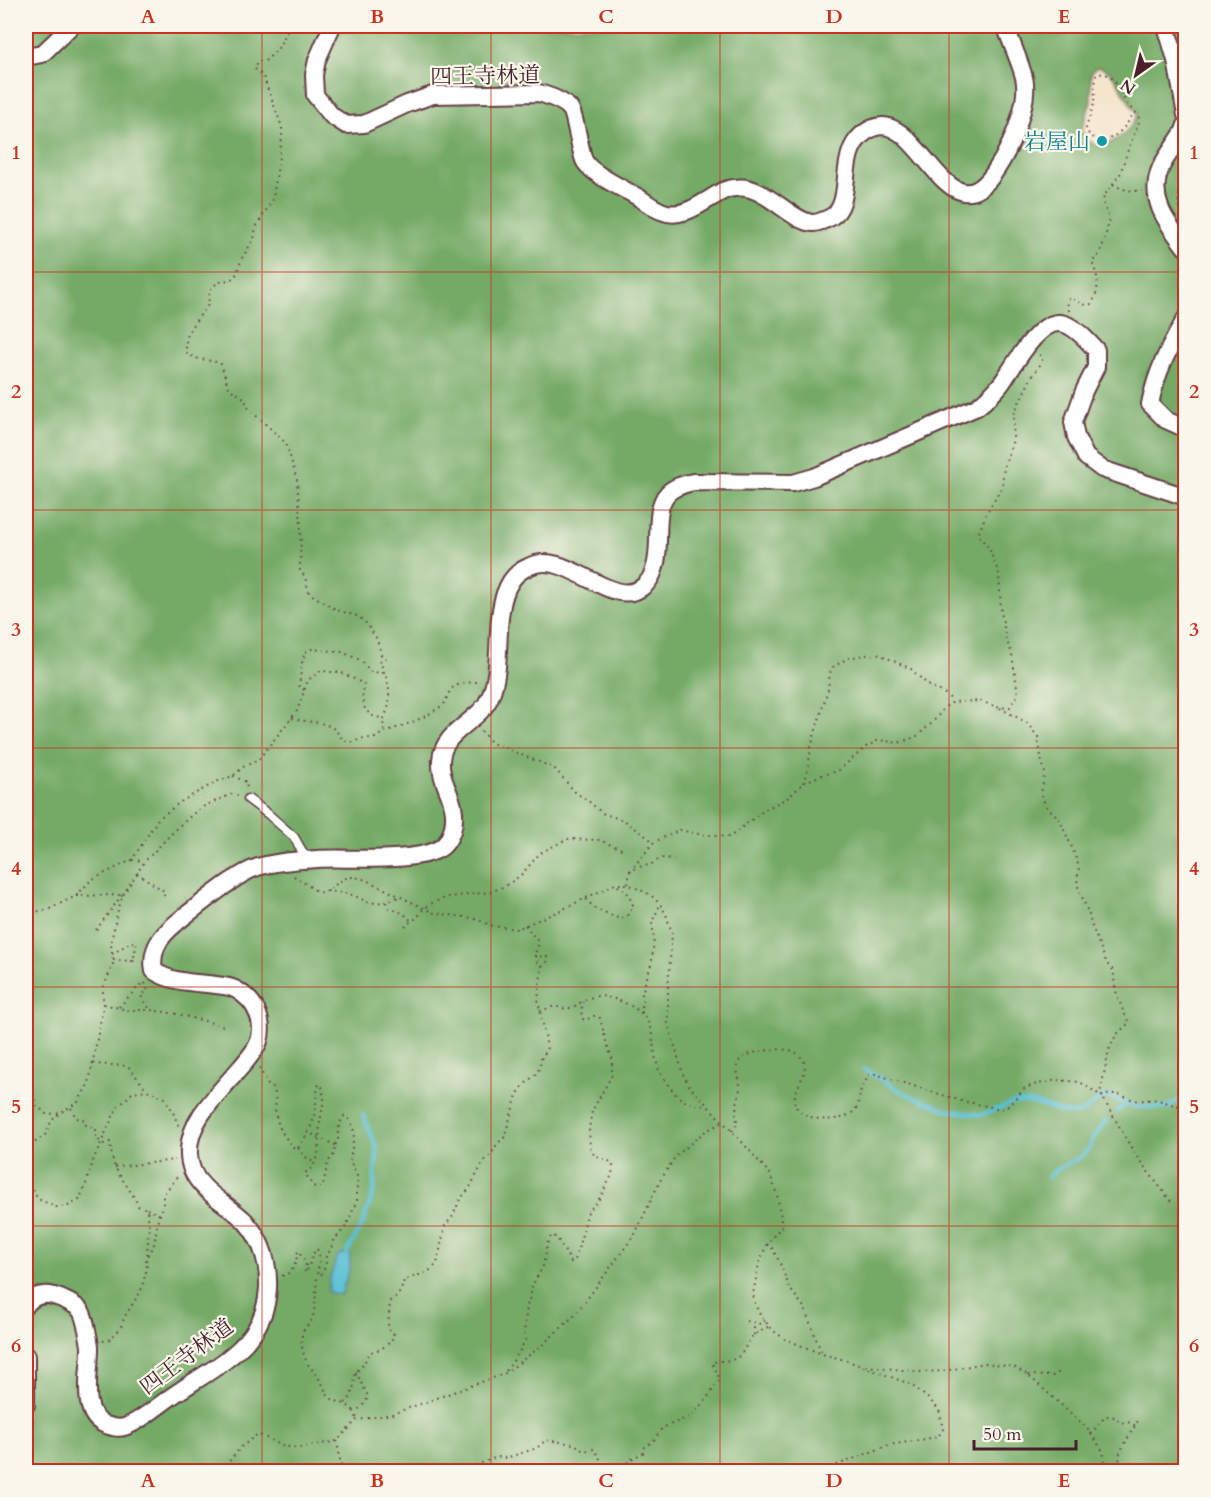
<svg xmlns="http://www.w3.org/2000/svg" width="1211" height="1497" font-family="Cardo,'Noto Serif JP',serif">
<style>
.forest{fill:#75aa66;stroke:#606448;stroke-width:1.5;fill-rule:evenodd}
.water{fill:#59c0d6;stroke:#527080;stroke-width:1.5}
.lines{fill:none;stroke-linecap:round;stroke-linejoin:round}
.stream{stroke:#59c0d6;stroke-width:4}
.service-casing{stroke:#643d43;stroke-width:11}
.minor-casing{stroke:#643d43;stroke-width:20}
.path{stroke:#643d43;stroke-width:2;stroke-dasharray:1.5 4.5;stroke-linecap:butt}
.service{stroke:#fff;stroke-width:8}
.minor{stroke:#fff;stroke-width:16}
.grid{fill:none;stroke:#c8321e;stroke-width:1.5;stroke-opacity:0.55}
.culture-dot{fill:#0f9aa8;stroke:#fbf7ec;stroke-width:2}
.labels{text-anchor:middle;stroke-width:4.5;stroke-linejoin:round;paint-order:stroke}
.street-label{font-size:22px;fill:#4a1f2b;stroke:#fbf7ec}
.culture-label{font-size:22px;fill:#0d838f;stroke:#fbf7ec;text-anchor:end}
.neatline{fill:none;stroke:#c8321e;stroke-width:2}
.grid-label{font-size:20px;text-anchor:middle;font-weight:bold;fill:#c8321e}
</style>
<rect width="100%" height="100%" fill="#fbf7ec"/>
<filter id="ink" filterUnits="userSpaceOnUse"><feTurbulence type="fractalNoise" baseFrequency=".0167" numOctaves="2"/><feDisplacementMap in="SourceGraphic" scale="12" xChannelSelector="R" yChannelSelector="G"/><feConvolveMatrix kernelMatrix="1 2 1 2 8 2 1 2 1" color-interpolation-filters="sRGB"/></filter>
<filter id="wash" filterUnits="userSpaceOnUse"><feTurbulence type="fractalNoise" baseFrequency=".008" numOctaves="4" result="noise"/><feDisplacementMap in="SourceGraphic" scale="24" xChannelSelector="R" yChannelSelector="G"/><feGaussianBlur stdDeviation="1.35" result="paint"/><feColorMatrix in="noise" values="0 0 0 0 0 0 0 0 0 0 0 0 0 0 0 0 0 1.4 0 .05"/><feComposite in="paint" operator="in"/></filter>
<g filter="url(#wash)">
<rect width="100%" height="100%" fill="#f5e5cd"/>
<!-- forest -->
<path class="forest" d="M26,26h1159v1445h-1159zM1100,67c20,7 22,31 37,45 0,12 -18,28 -30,32 -3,1 -6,1 -10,2l-10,-7 -6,-8 10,-29v-28l3,-6z"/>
<!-- water -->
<path class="water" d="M347,1252l3,3v12l-9,28 -13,-3 2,-14 7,-22z"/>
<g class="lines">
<!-- stream -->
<g class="stream">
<path d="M864,1069l40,24 43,17 34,5 35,-13 18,1 27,9 11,2 11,-2 20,-15 4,-1 26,10 36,2 3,-4 14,-7"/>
<path d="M1117,1111l10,-7"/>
<path d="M1048,1177l9,-8 24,-12 9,-10 3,-9 13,-17"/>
<path d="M347,1252l16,-29 11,-32 3,-42 -14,-34"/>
</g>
</g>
</g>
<g filter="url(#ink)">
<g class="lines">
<!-- service casing -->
<g class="service-casing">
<path id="service" d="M248,799l20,15 26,23 13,23"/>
</g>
<!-- minor casing -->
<g class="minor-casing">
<g id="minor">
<path d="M332,26l-15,34 -3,15 1,20 17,21 14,9 18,-1 43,-20 26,-9 106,-2c10,3 26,8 32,17 3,4 8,32 10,39 1,4 2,10 4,13 8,13 39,27 53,35 8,5 15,11 23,14 22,10 44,-11 62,-20 4,-2 9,-3 13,-3 27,-5 55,34 77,35 5,0 14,-4 18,-6 27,-16 0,-71 42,-89 45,-19 75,112 121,45 13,-19 22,-39 28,-62 2,-8 4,-18 3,-27 0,-11 -13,-39 -17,-51l-1,-7"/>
<path d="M1166,26l10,34 10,55"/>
<path d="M26,57l16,-3 29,-28"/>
<path d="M1186,125l-2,6c-7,12 -17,24 -23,36 -14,32 6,56 25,81"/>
<path d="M1186,318c-17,31 -29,51 -36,86l16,16 20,9"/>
<path d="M26,1305c7,-9 17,-12 28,-9 7,2 23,9 27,15 4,6 8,28 9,35 1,23 -12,69 16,79 6,2 12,4 18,2 15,-4 42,-28 57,-37 19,-13 42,-25 59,-42 17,-16 27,-37 28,-60 1,-25 -6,-48 -23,-67 -13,-13 -30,-22 -42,-35 -20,-20 -17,-48 -2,-71 10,-15 28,-34 40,-48 7,-8 15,-17 18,-26 4,-12 1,-25 -5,-35 -5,-8 -16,-17 -25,-19 -24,-5 -54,-2 -75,-16 -5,-27 13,-41 32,-56 19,-14 50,-41 72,-48 16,-5 42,-7 59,-8 28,-2 106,5 126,-13 5,-4 7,-10 9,-15 9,-30 -13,-45 -11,-71 2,-30 39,-38 49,-63 15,-34 1,-85 21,-116 4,-6 10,-11 17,-14 39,-21 87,49 118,17 22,-24 3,-72 22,-91 7,-7 17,-9 25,-11l100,1 21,-6 163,-70c9,-7 17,-14 24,-23 12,-16 36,-63 59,-61 13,1 28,18 36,27v17l-12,24 -11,31 3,15 10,20 16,12 84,28"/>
<path d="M26,1356v49"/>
</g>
</g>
<!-- path -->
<g class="path">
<path d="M290,26l-13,24 -12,11h-7l-4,7 9,8 19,51v11l-9,61 -17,28 -2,12 -12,19 -5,15 -3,5 -17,5 -7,7 -2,15 -17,22 -5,12v13c10,10 23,6 35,12l6,19 3,6 14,9 4,9 5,6 29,26 5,7 10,34 4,45 -1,45 5,7 4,16 28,17 20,6 8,6 12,17 4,15 -1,8 7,17 2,11v15l-5,14 -1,8 2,5"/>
<path d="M1113,184c9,6 18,7 29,7"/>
<path d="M1178,208l1,-16 7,-16"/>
<path d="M1069,311l-2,-10 3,-3 16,7 6,-1c8,-18 7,-24 0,-42l7,-7 6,-16 4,-20 -6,-17 1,-6 16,-22 9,-27 11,-27c-2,-7 -7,-9 -12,-15 -8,-10 -14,-38 -32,-30l-2,28 -8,25 1,4c3,3 7,7 12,8 13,3 29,-15 33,-25l4,-2"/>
<path d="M380,662l10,-6"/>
<path d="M304,690l-5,-3 3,-24 3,-11 7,-3 30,3 18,8 11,12 14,1"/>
<path d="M1000,708l27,15 11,14 4,26 3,8 -4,22 4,12 13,12 13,28 8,22 -2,17 12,31 2,9 16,40 7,7c-1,19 7,35 15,52l-13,12 -7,15 -9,43 36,63 37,48"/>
<path d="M292,718c13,5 26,2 39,9 7,3 9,13 17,15 7,1 12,-4 18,-4 5,0 4,1 9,0 4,-2 7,-6 12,-7 16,-5 36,-12 50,-22 12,-7 7,-8 13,-18 4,-8 21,-9 29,-9"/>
<path d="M481,731l11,12 62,25 22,25 10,6 16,14 23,8 29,21"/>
<path d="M233,776l13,6 1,7"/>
<path d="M803,783l5,-14 3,-22 17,-58 2,-16 3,-6 15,-9 16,-3 15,-1 32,15 17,16 17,9 8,7"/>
<path d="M132,860l12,1"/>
<path d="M630,871l24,-29 26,-12 18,4 32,3 34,-27 25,-13 14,-14 16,-7 19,-5 28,-24 13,-7 19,3 18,-6 16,-14 13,-16 8,-5 27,-1 20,7 10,-1 8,-13 -6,-40 -6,-15 -5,-28 -2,-37 -10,-26 -11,-13 9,-23 15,-25 2,-20 9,-27 1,-27 18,-37 7,-9 4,-9 -4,-4"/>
<path d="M137,873l27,18v5"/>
<path d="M294,876l24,16c14,2 19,-14 33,-15 5,0 10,1 15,3l68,33 39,5 20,8 24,3 42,-18 56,-27h13l23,11 9,9 6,10 6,19 -4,54v36l15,51 7,13 52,55 28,32 7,21 4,23v9l-14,17 -8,19 -6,31 2,10 6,13 14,15 10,7 37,15 23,6 65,24 20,16 9,10 4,19 -5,8 -49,8 -62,24 -16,3"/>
<path d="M628,884l2,-13 12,-5 8,-1 11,-7 13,1"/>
<path d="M327,891l17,2 11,3 15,7 16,-1 12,-5"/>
<path d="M76,896l46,-1 2,-2"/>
<path d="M586,899c3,3 7,8 11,11 3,1 6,1 9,3 14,7 21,9 27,-8l-6,-13 -12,-8"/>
<path d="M386,902l3,6c9,3 16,5 22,13"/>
<path d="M26,913l21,-3 29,-14 15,-16 41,-20 26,-41 24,-18 34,-19 17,-6 10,-9 15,-7 39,-49 11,-31 14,-10 5,2h13l24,12 -2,9 3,17 8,6 11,3"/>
<path d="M405,927l6,-6 6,-3 6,-9 11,-7 15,-5 42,-5 16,-7 14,-10 19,-22 27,-14 32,1 25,10"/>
<path d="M96,930l26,-35"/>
<path d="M112,954l19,-12h6l-4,19 6,-1"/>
<path d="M536,956v5l6,5"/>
<path d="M113,960l20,1"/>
<path d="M145,983l3,8 -7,4 2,5 7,9"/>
<path d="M104,1004l23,6h24l26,4 47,12"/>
<path d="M119,1007l25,-26"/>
<path d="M540,1011l15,-5c20,8 22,-6 38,-9 13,-4 37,7 47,15 15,12 12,36 17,52 1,7 7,14 11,20 12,18 18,19 38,22"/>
<path d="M642,1013v-20l10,-32 2,-23 -2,-16 8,-17"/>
<path d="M93,1064l35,2 19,24"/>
<path d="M259,1068l9,17 4,1c6,10 2,19 4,30 2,9 7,21 14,26v2l4,4h4c7,-9 13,-20 16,-31 3,-11 1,-22 5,-33l3,3 2,12 -4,23 -2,35 -6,11 -7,5 8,13 5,2 5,-3 5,-23 7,-9v-8l3,-4v-11l2,-7 4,-7 4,2 5,8 1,8 -4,28 7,13v25l-8,20 -4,8 -12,13 -2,8 -5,8c1,5 -2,13 -5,18h-4"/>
<path d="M26,1086l8,10"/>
<path d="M26,1096h8l1,8 11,10 14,-1"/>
<path d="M71,1108l5,10 7,1 3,6 10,4v9l7,6 7,-2c1,8 2,18 5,25 7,14 18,25 23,39l9,3 2,16 -2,30"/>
<path d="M732,1131l5,-7c0,-4 -1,-9 -1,-13 1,-8 3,-15 4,-23 0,-7 -2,-12 -3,-19 -1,-14 22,-18 33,-19 9,-1 23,-2 30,6 16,15 -14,36 -3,52 11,14 43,15 56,4 8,-7 5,-17 9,-25 2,-4 5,-8 7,-12l6,-1 87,27 39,8 7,-3 16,-17 9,-4 24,-5 23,2 23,15c11,-7 20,0 31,3 8,2 16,-2 24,0 10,2 18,8 28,5"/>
<path d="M307,1132l28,13"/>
<path d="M298,1148l9,10 6,4"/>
<path d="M26,1157l4,-11 15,-11 7,-15 8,-7 18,-11 11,-19 14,-76v-19l10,-23 -2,-22 6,-30 7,-20 21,-32 33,-34 22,-19 32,-14 6,2"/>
<path d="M115,1167l60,-7"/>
<path d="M26,1174v6l12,19 18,8 12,-1 11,-6 6,-13 9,-29 23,-50 16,-16 14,-2 18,8 7,12 7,17"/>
<path d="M147,1209l13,6"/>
<path d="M767,1244l5,4 7,13 11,28 14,18 18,47"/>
<path d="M282,1276l9,-4 5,-10 2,-11 8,12 -1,8 1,2 9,-23 2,-1c5,11 1,16 0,27 -1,14 -1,27 -4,41 -2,7 -8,8 -10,15 -4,10 1,27 7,35 4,5 8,9 11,15 3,4 4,9 6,12 7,10 19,7 27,17"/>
<path d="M747,1321l12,3 6,-3"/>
<path d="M754,1335v-12"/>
<path d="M103,1341l7,-2 10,-10 5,-13 16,-25 6,-23 -1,-10 8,-14 4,-24 5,-14v-11l15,-19"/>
<path d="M866,1366l55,6 23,-1 41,-8 29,4 14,8 58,52 17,24 4,21"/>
<path d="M506,1371l13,-19 7,-13 -2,-6 3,-27 4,-12 1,-8 11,-20 5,-25 4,-6 5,3 14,24 4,-2 13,-48 10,-11 14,-26 1,-9 -4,-5 -15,-6 -4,-8 -1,-18 3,-18 20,-36v-17l-7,-20 -5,-20 -6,-2 -8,4 -3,-1 -2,-7 2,-10"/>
<path d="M356,1372l12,24c-2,7 -6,12 -14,15l3,8"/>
<path d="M1028,1375l24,1 8,-4"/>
<path d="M345,1403l5,-5 3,-8 3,-18 7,-7 7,-13c10,-2 21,-7 24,-18l-4,-1 -2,-6 2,-26c9,-4 12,-12 14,-21l24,-8 9,-8 8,-38 8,-10 7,-17 9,-10 15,-28 8,-8 5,-9 7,-6 13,-43 6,-9 15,-14 4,-16 5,-5 -2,-17 -7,-33 4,-35 5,-4 1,-5 -14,-1 4,-10 -1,-6 -12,-15"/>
<path d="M1091,1434l10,-13 6,-5 8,1 6,6 7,-1 8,4"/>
<path d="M337,1441l5,31"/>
<path d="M228,1472l-1,-8 14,-17 17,-13 24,12 16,2 39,-7 20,-21 35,-6 112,-40 36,-27 36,-33 59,-80 25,-53 15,-24 29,-25 19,-10"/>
<path d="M459,1472l5,-3 10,-3 23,-9 9,1 31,-10 9,-8 29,4 8,7 11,-2 14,23"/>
<path d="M620,1472l9,-12 14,-7 2,-6 9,-7 8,-12 29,-12 14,-15 15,-22 -8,-16c8,-4 20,0 27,-7 6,-5 8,-15 14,-20 5,-4 11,-6 16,-10"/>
<path d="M1118,1472l2,-20 19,-33"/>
</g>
<!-- service -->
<use href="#service" class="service"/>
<!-- minor -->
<use href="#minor" class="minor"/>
</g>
</g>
<!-- grid -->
<path class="grid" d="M262,26v1446M491,26v1446M720,26v1446M949,26v1446M26,272h1160M26,510h1160M26,748h1160M26,987h1160M26,1226h1160"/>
<!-- markers -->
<circle class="culture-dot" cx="1102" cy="141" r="6"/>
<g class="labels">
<!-- street labels -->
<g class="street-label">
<text transform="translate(485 75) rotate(-1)" y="8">四王寺林道</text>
<text transform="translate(186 1356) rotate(-37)" y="8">四王寺林道</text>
</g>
<!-- culture labels -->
<g class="culture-label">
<text x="1090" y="149">岩屋山</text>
</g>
</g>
<!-- margin -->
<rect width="1211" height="1497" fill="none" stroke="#fbf7ec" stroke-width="66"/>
<!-- north arrow -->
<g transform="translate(1136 75) rotate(214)" stroke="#fbf7ec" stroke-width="4.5" paint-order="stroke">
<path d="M0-4.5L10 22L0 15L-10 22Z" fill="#4a1f2b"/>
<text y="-9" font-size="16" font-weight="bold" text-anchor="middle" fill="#4a1f2b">N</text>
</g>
<!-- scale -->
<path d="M974 1440v9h102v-9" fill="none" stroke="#4a1f2b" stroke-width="3"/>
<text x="983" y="1440" font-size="18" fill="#4a1f2b" stroke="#fbf7ec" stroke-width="4.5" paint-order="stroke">50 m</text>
<rect x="33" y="33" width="1145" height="1431" class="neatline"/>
<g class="grid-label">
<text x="148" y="23">A</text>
<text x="377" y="23">B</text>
<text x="606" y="23">C</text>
<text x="834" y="23">D</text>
<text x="1064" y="23">E</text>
<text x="16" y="159">1</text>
<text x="1194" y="159">1</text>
<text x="16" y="398">2</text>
<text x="1194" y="398">2</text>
<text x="16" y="636">3</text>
<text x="1194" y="636">3</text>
<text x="16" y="875">4</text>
<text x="1194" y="875">4</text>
<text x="16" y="1113">5</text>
<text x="1194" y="1113">5</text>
<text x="16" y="1352">6</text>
<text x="1194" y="1352">6</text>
<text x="148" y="1487">A</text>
<text x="377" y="1487">B</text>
<text x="606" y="1487">C</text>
<text x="834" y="1487">D</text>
<text x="1064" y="1487">E</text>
</g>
</svg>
